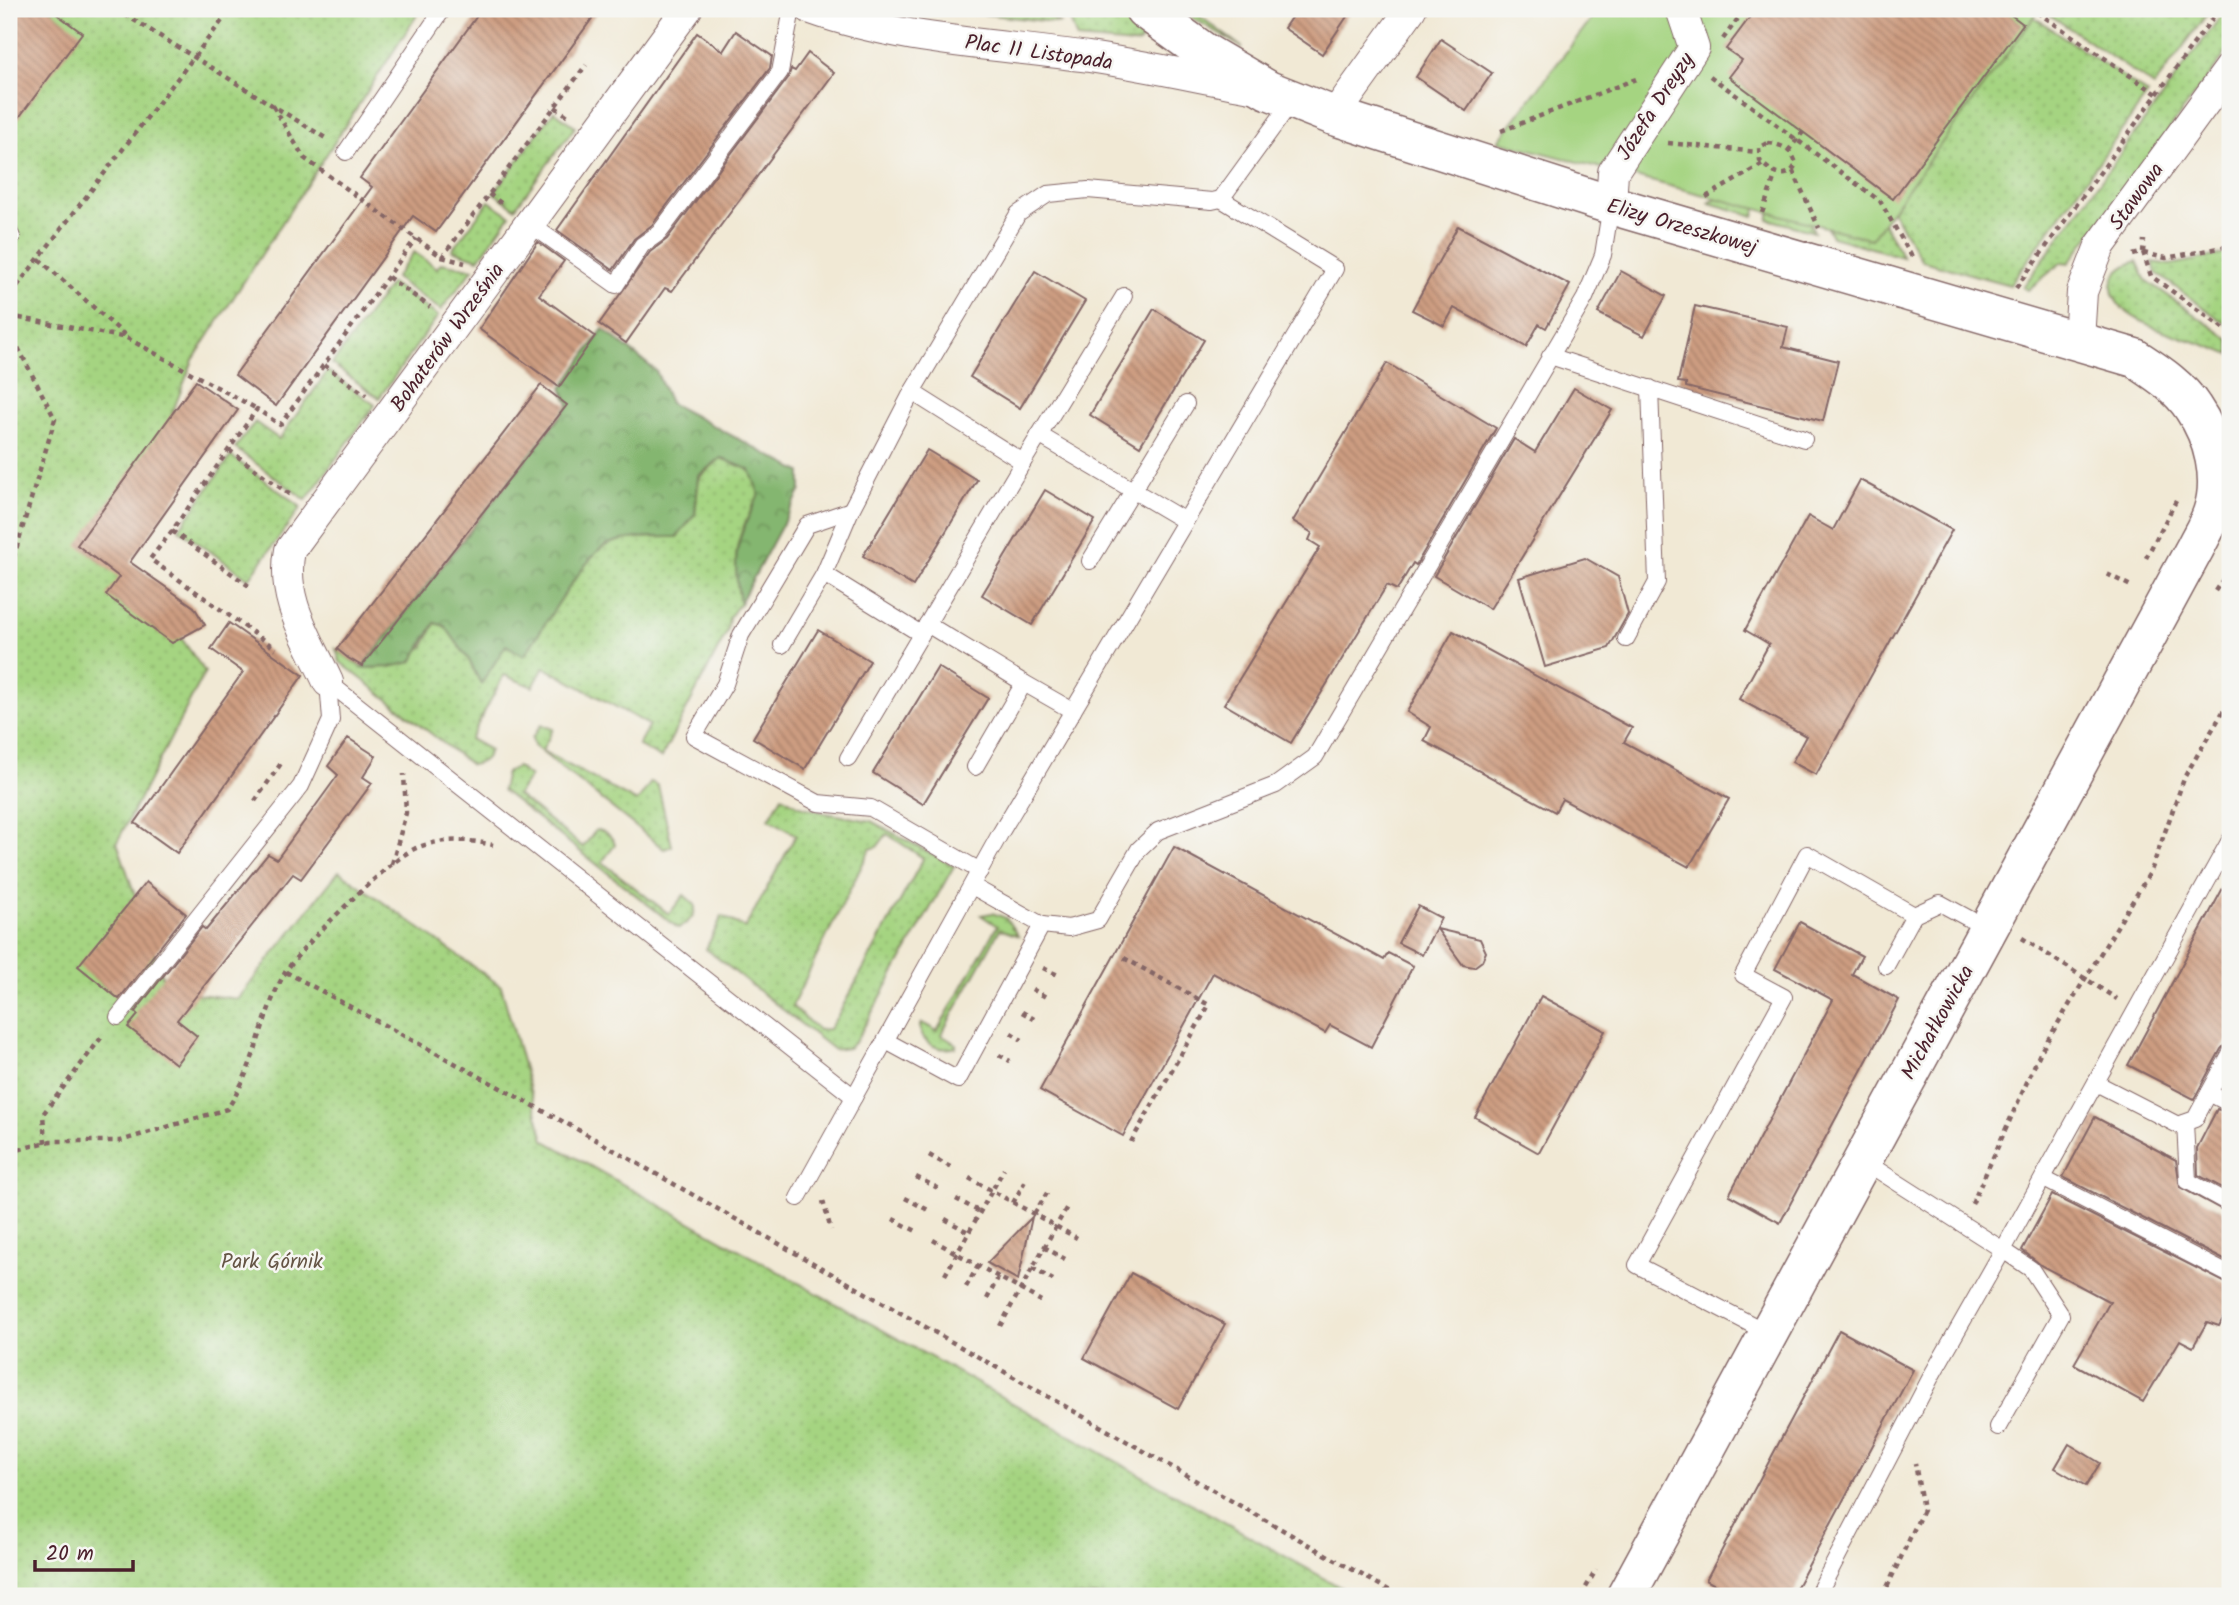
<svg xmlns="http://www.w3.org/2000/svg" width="2239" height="1605" font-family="Kalam,sans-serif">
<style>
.grass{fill:url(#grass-dots);stroke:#787a56;stroke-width:2;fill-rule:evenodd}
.forest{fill:url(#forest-crowns);stroke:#676a4d;stroke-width:2}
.pitch{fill:#a5d481;stroke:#787a56;stroke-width:2}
.building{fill:url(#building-back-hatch)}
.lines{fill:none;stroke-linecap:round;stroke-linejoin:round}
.service-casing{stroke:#846666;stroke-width:18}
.minor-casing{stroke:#846666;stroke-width:32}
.tertiary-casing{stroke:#846666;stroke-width:41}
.path{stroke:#846666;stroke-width:4.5;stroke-dasharray:5 5;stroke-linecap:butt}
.service{stroke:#fff;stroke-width:16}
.minor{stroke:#fff;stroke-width:30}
.tertiary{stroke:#fff;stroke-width:38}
.labels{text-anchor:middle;stroke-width:5;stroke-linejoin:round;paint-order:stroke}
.street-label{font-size:21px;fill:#4a1f2b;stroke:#f6f6f2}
.park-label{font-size:21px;fill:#655545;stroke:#f6f6f2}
</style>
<defs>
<pattern id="grass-dots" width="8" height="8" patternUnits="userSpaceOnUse" patternTransform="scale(1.75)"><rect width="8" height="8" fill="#a5d481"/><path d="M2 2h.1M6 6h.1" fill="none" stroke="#90b670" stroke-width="1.8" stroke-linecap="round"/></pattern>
<pattern id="forest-crowns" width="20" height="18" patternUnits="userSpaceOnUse" patternTransform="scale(1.75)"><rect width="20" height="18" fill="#84b66f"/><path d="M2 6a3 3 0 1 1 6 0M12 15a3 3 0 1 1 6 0" fill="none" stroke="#6e935b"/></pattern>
<pattern id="building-back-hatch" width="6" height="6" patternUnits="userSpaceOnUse" patternTransform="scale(1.75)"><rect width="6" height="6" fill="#cd9d81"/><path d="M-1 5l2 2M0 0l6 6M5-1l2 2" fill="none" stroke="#a87f6a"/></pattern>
</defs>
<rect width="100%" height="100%" fill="#f6f6f2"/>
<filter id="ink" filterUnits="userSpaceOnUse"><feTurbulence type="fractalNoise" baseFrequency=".0143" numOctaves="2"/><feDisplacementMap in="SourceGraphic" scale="14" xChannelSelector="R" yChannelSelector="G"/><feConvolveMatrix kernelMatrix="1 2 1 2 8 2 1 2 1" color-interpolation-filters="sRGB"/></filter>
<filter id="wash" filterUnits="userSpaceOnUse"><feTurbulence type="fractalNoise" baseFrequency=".00686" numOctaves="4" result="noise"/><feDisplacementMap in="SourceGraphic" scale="28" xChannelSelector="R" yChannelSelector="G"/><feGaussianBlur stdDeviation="1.57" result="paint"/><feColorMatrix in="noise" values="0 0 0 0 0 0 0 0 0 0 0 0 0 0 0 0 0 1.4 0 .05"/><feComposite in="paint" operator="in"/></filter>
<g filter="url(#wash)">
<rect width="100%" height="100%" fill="#f1e9d5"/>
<!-- grass -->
<g class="grass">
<path d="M9,9h412l-228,351 -74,189 86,123 -88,170 50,148 71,9 101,-128 162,115 43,154 812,456h-1347z"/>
<path d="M942,9h96l23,14z"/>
<path d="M1066,9h53l31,22 -11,12 -5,1 -57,-5z"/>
<path d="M1178,9h12l53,39z"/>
<path d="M2041,9h170l-57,77z"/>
<path d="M2226,9h4v39l-161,215 -7,-1 -34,28 -5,-3z"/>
<path d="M2034,17l114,77 -138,191 -88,-24 -30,-51z"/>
<path d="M554,111l21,16 -60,81 -21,-15z"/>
<path d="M1738,185l21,15 -5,16 -45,-13z"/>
<path d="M489,201l21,14 -31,44 -27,-9z"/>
<path d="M1772,207l36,12 6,13 -46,-13z"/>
<path d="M1878,214l25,43 -71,-20 -8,-17z"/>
<path d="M414,252l23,16 4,-5 32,6 -32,41 -46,-32z"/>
<path d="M2230,253v74l-74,-54 -3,-11 17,3z"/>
<path d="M2137,261l8,18 85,61v15c-27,-15 -118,-29 -118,-68 0,-15 13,-22 25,-26z"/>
<path d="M391,283l47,33 -59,82 -47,-34z"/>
<path d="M328,371l47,34 -69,95 -71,-52 20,-26 24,17z"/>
<path d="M231,456l70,51 -52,72 -70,-50z"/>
<path d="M721,458l29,12 9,24c-23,47 -28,56 -19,109l-11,15 -2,14 -66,126 -23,-13 11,-20 -105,-58 -11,20 -29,-12 -34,64 20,11c-3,10 -10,14 -19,15l-131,-103 -4,-13 26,19 28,-1 34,-21 11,-23 10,3 24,34 12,24 25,-39 18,11c16,-25 58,-95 79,-109 16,-11 56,-10 74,-10l18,-23 4,-36z"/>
<path d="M541,725l12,4 -11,22 95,51 14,-20 7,4 14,60 -8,3 -130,-103 -2,-8z"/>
<path d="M517,767l13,10 -13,18 66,52 13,-17c9,0 17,7 19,15l-13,17 67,52 15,-19 11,10c1,11 -7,18 -17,23l-176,-138 4,-18z"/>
<path d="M782,796l18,10 25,7 46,8 83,45 -98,175 -8,7 -14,2 -128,-101 16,-33 23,12 51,-93 -27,-16zM887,834l36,24 -1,3 -85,156 -8,12 -11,1 -26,-24 78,-157 7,-2z"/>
<path d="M992,913l14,5 12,18 -18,-7 -59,106 15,9v3c-17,5 -36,-3 -36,-22l2,-2 15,8 60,-105 -16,-11z"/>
</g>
<!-- forest -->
<path class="forest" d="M603,329l53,42 14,32 131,69v18l-61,113c-9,-54 -3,-61 19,-109l-9,-24 -29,-12 -23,18 -3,38 -18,23c-18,0 -58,-1 -74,10 -21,14 -62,85 -79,109l-18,-11 -25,39 -12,-24 -24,-34 -10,-3 -23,39 -22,5 -28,1 207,-263 -7,-17z"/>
<!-- pitch -->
<path class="pitch" d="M1599,9h441l-169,230 -373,-98z"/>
<g id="blocks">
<!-- building -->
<g class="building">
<path d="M9,9h41l32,24 -73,98z"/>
<path d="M482,9h117l-163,223 -23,-16 -137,190 -41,-31 137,-188 -12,-9z"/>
<path d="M1297,9h55l-30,45 -38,-26z"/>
<path d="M1756,9h247l20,15 -130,175 -164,-122 13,-17 -16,-11z"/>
<path d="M736,31l36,25 -2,12 -118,157 -18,14 -21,31 -56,-40 140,-197 26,18z"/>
<path d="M1441,39l51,34 -26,38 -50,-34z"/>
<path d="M808,53l26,20 -162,218 -7,-3 -39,55 -27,-19 51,-72 17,-13 121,-161 3,-9 4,2z"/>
<path d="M1458,226l112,59 -24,43 -7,-4 -13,23 -72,-39 -10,18 -32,-16z"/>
<path d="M538,242l26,19 -25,34 56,41 -36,51 -80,-58z"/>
<path d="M1035,271l50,30 -65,107 -50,-31z"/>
<path d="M1621,271l45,25 -22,40 -46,-23z"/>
<path d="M1695,306l93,21 -5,20 55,14 -15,60 -137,-34v-4l-8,-1z"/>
<path d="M1154,309l50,31 -64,106 -50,-31z"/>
<path d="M1387,363l109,65 -80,137 -3,-2 -16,27 -10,-5 -96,158 -67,-39 96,-157 -11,-7 3,-7 -19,-12z"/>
<path d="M196,381l42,29 -108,152 64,45 11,18 -33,18 -66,-48 13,-18 -42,-32z"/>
<path d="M541,385l26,20 -205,261 -14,-8 -11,-9z"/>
<path d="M1574,388l38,22 -122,199 -56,-33 80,-137 21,13z"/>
<path d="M927,450l50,30 -64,106 -50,-30z"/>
<path d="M1860,480l92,50 -136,245 -24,-13 14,-26 -67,-37 30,-55 -24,-14 63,-114 25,14z"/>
<path d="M1045,490l50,30 -63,105 -50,-30z"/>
<path d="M1585,558l33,19 10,37 -19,34 -64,19 -26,-89z"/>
<path d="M229,623l74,52 -126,178 -42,-30 108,-151 -32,-23z"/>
<path d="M818,630l52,31 -65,108 -52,-31z"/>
<path d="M1453,631l179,97 -8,14 105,57 -40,68 -127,-68 -7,13 -131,-71 7,-14 -24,-15z"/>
<path d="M938,667l50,31 -65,106 -50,-31z"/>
<path d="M348,738l28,18 -13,21 9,6 -71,96 -8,-5 -116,146 20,16 -21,28 -48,-37 10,-12 -3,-3 67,-85 4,3 62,-76 9,5 61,-84 -10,-9z"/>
<path d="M1174,847l210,113 4,-7 25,13 -42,81 -41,-22 -5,8 -112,-60 -90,163 -83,-46z"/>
<path d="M2230,875v164l-9,10 -27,50 -66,-34z"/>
<path d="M146,882l40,32 -67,85 -41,-33z"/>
<path d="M1418,906l23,12 -19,37 -24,-12z"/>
<path d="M1800,922l62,34 -10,18 47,26 -119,223 -51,-28 104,-195 -58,-31z"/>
<path d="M1437,929l43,10 6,13 -4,9 -8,6 -11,-2z"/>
<path d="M1541,996l64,35 -66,122 -64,-36z"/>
<path d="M2217,1109l13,5v78l-32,-17 -1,-27z"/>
<path d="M2095,1117l81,43 4,27 50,27v49l-167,-86z"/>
<path d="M2052,1195l178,90v20l-11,21 -12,-4 -14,25 -13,-7 -37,62 -69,-38 36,-62 -68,-36 -20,-16z"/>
<path d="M1032,1217l-14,63 -31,-17z"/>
<path d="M1131,1273l94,51 -47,85 -94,-51z"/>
<path d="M1839,1330l74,40 -121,226h-57l-29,-16z"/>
<path d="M2069,1444l31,19 -14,23 -31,-18z"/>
</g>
</g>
</g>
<g filter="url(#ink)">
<use href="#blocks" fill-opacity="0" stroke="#846666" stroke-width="2"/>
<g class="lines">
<!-- service casing -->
<g class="service-casing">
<g id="service">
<path d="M346,152l97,-143"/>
<path d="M530,224l86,61 26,-40 17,-12 121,-161 12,-63"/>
<path d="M9,232l3,5"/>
<path d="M1550,356l254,83"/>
<path d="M1039,435l146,86"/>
<path d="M1023,462l101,-166"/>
<path d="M851,510l-44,15 -66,110 -16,49 -31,52 124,67 53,5 109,63"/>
<path d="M1090,561l96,-157"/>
<path d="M824,574l97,60"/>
<path d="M927,624l97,59 -49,84"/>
<path d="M1626,639l31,-57 -7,-194"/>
<path d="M782,645l42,-71 27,-64 61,-118 106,-178 30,-20 40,-4 124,11 9,-2 71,-98"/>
<path d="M328,682l526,415"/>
<path d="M1024,683l49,28"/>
<path d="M848,758l175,-296 -111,-70"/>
<path d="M972,886l70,39 27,3 29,-8 41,-71 19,-18 118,-46 39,-28 270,-459 18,-43 8,-50"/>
<path d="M1914,915l26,-12 48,26"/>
<path d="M118,1017l183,-231 30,-66 -3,-38"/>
<path d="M886,1041l72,39 84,-155"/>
<path d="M2096,1083l82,42 17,-6 35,-65"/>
<path d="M2209,1093l21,11"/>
<path d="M2185,1123l3,58 42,23"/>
<path d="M2044,1179l186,96"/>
<path d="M798,1198l203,-366 334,-563 -114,-70"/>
<path d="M1768,1333l-131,-68 147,-268 -41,-22 64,-121 107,61 -28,51"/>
<path d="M1998,1427l63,-112 -30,-46 -28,-19 227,-410"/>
<path d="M1817,1596l116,-223 70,-123 -141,-90"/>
</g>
</g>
<!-- minor casing -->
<g class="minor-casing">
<g id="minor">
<path d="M811,9c89,32 185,35 278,48 54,8 108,20 162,30"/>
<path d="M1334,116l77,-107"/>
<path d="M1611,205l2,-33 81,-124 -13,-39"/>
<path d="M2079,340l3,-48 18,-46 130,-178"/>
<path d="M328,682c-20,-44 -48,-82 -38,-132l397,-541"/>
</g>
</g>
<!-- tertiary casing -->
<g class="tertiary-casing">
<path id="tertiary" d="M1144,9l61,44 63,37 66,26 277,89 524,153c21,14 44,28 58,50 20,29 31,71 19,105 -4,12 -11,23 -17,35l-569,1048"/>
</g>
<!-- path -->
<g class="path">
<path d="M116,9l211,130"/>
<path d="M2037,12l120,82"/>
<path d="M1723,39l22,-30"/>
<path d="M1710,76l170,125 32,56"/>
<path d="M273,106l31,52 138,99 144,-192"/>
<path d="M555,107l16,11"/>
<path d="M1501,131l135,-52"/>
<path d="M1668,143l90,9"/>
<path d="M1768,143c14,1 25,8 28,21 -8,18 -25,9 -36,-3l-1,-13z"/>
<path d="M1788,151l15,-19"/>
<path d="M1793,171l26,57"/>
<path d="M489,194l16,12"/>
<path d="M1706,197l57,-33"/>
<path d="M1762,213l14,-40"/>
<path d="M2143,252l8,24 79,57"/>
<path d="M2143,253l23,5 64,-12"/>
<path d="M2133,255l10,-3 1,-12"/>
<path d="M442,257l23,6"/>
<path d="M39,259l88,78"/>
<path d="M388,277l42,30"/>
<path d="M2016,288l203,-279"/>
<path d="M11,294l220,-285"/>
<path d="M9,316l118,22 130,71"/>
<path d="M9,330l46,89 -46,154"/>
<path d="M324,365l42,30"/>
<path d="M229,450l64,47"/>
<path d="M172,531l-22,28 126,90"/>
<path d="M2146,558l30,-57"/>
<path d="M2107,574l24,12"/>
<path d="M249,586l-77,-55 85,-122 23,16 136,-187"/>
<path d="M2215,591l15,-22"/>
<path d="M255,801l27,-39"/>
<path d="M392,864l14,-51 -2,-39"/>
<path d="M2022,938l95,61"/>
<path d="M1124,958l85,47 -78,137"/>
<path d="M1043,968l15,7"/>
<path d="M286,972l298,161 815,463"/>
<path d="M1032,989l14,8"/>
<path d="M1022,1012l12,7"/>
<path d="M1011,1033l11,7"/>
<path d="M999,1055l11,6"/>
<path d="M45,1143l-2,-29 61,-80"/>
<path d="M9,1152l42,-11h69l107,-32c30,-43 34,-96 59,-138 16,-25 102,-110 128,-122 25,-11 53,-10 79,-4"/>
<path d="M929,1155l23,13"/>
<path d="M916,1177l24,12"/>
<path d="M969,1178l108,60"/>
<path d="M905,1198l23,12"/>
<path d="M956,1199l24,13"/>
<path d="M823,1201l8,29"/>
<path d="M1013,1203l12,-22"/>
<path d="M1972,1204l69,-153 110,-180 34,-95 45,-76"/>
<path d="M1034,1214l13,-21"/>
<path d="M893,1219l23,12"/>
<path d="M945,1219l23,13"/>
<path d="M933,1240l108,61"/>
<path d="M1044,1247l21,12"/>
<path d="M1032,1268l21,12"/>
<path d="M945,1275l59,-106"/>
<path d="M966,1287l12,-21"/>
<path d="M987,1299l11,-21"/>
<path d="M1000,1326l68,-121"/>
<path d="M1581,1596l15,-26"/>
<path d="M1883,1596l40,-86 -8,-47"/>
</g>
<!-- service -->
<use href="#service" class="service"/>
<!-- minor -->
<use href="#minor" class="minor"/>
<!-- tertiary -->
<use href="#tertiary" class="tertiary"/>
</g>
</g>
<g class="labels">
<!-- street labels -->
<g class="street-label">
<text transform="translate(1039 52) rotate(8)" y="7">Plac 11 Listopada</text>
<text transform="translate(1655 106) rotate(-57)" y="7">Józefa Dreyzy</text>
<text transform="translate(2136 196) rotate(-54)" y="7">Stawowa</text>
<text transform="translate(1682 226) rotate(16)" y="7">Elizy Orzeszkowej</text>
<text transform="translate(447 337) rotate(-54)" y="7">Bohaterów Września</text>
<text transform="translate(1937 1022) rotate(-61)" y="7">Michałkowicka</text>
</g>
<!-- park labels -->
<g class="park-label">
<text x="272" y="1268">Park Górnik</text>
</g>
</g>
<!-- margin -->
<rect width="2239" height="1605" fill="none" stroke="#f6f6f2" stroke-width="35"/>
<!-- scale -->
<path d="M35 1560v10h98v-10" fill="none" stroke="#4a1f2b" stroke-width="3.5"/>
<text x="46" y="1560" font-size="21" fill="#4a1f2b" stroke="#f6f6f2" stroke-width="5" paint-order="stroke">20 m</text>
</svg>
